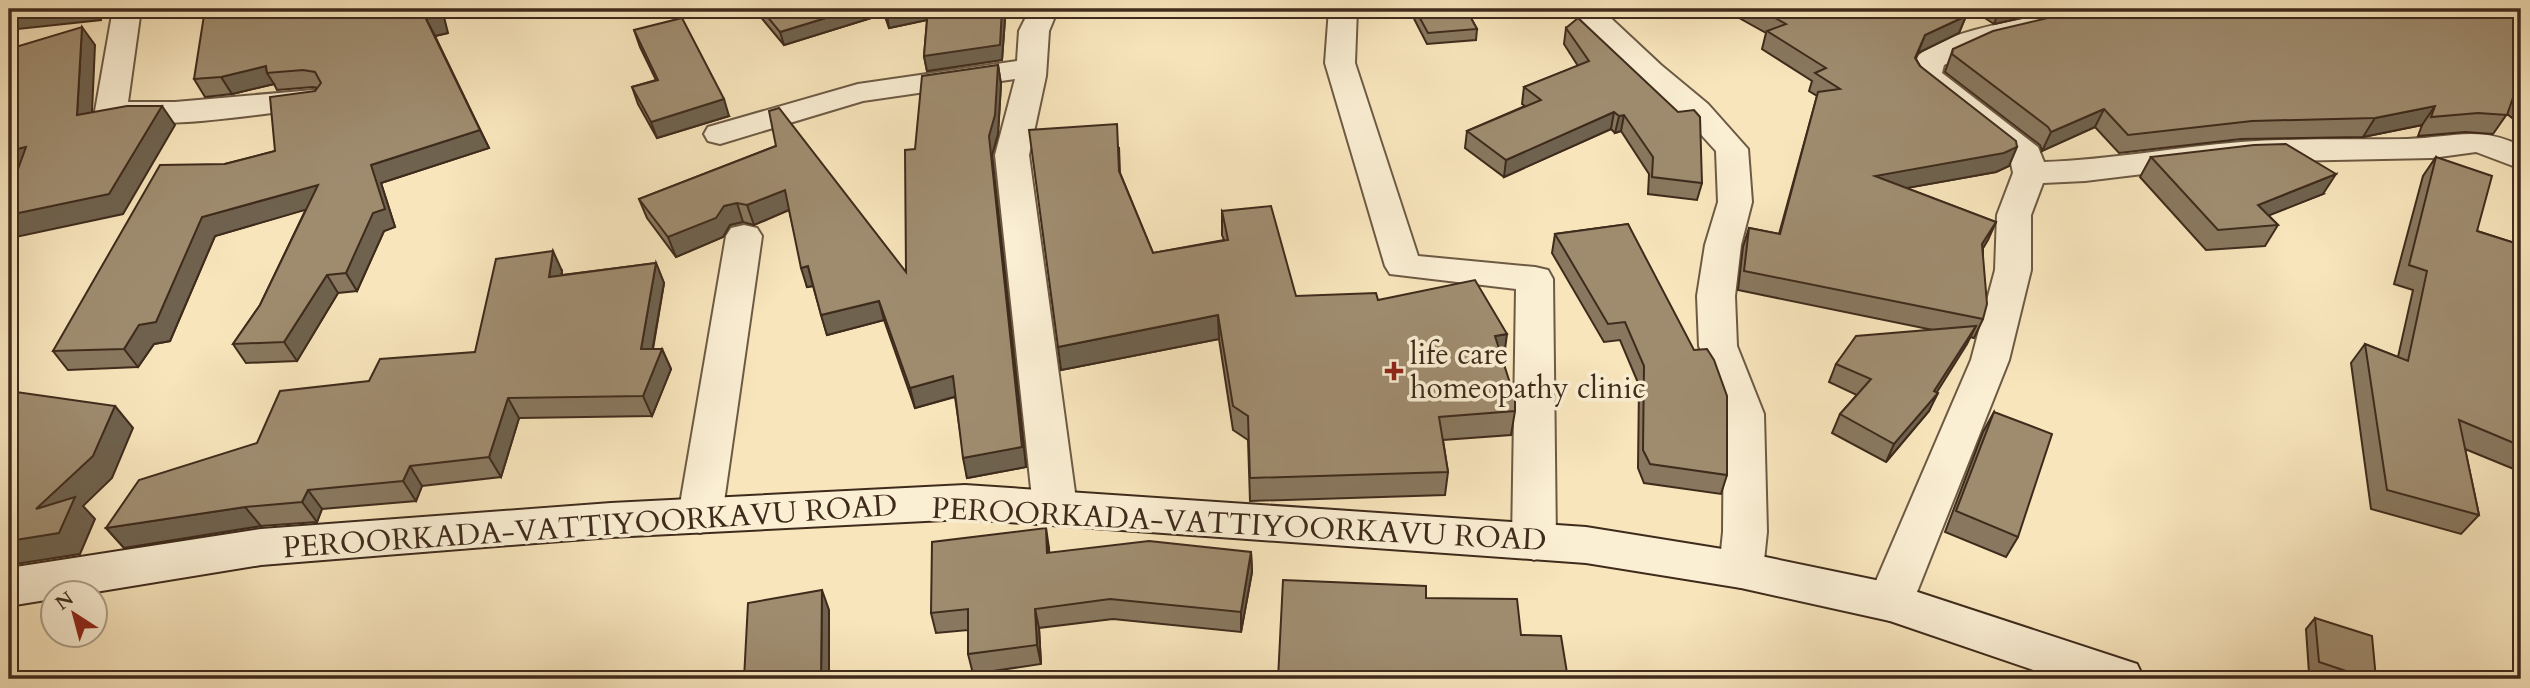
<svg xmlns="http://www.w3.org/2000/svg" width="2530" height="688" font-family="Cardo,serif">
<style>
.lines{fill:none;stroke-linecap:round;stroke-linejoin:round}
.street-casing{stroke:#6d5a44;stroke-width:4}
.secondary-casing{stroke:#3f2b1c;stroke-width:4}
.street{fill:#faeed3;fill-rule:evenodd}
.secondary{fill:#faeed3;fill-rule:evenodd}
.wall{fill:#89785f;stroke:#3f2b1c;stroke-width:2}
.shaded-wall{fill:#6f624e;stroke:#3f2b1c;stroke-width:2}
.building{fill:#9f8c6f;stroke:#3f2b1c;stroke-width:2}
.poi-dot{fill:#8f2418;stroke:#faeed3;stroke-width:2.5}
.labels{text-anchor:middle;stroke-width:7;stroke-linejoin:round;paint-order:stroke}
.poi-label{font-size:30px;fill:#3f2b1c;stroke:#faeed3;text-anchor:start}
.street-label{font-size:30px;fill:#3f2b1c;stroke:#faeed3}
</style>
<rect width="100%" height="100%" fill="#f8e5bc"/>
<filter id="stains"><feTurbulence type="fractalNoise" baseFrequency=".00286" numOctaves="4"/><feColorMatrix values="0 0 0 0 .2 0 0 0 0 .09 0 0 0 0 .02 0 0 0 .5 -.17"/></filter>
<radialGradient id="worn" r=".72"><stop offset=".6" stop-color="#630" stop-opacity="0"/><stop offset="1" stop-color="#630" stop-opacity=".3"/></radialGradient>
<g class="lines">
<!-- street casing -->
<g class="street-casing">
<g id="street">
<path d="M113,9h28l-13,93h47l138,-12 11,2 5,7 -5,7 -11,2c-59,6 -157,24 -213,10l-5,-7z"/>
<path d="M1030,9h28l-9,22 -3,45 -17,79 48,352 -7,12 -15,5 -15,-5 -7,-12 -38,-352 20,-76 -152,22 -143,43 -12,-3 -4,-7 4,-7 150,-43 159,-23 2,-30z"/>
<path d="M1329,9h28l-2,54 63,193 117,11 13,3 5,9 3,263 -6,12 -16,6 -16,-6 -6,-12 4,-253 -126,-15 -5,-8 -60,-203z"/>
<path d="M1571,9h30l60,56 47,39 40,45 4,53 -11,43 -6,51 2,50 27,68 3,118 -4,38 -6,13 -16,5 -16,-5 -6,-13 4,-38 1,-118 -25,-68 -2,-50 8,-51 13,-43 -2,-51 -30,-33 -47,-39z"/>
<path d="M2070,9h47l-4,6 -128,31 -41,19 -2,8 96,74 6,15c66,-2 131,-15 197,-20 55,-4 111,-2 166,-3 44,-1 72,-14 114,7v23l-45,-17 -44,6 -190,4 -157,19 -42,2 -12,32v55l-22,90 -96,242 -7,13 -16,6 -16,-6 -7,-13 104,-242 24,-90 2,-55 16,-42 -3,-15 -95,-76 -4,-7c2,-7 3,-15 8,-20 27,-26 113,-36 151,-46z"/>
<path d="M744,225l13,3 5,8 -40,280 -7,12 -15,5 -15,-5 -7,-12 48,-280 5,-8z"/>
</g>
</g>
<!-- secondary casing -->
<g class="secondary-casing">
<path id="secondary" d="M965,485l621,42 155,25 149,31 247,81 7,15h-84l-170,-58 -149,-33 -155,-25 -621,-44 -354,18 -350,28 -178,29h-31v5l-43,7v-38l252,-39 350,-26z"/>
</g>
<!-- street -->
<use href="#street" class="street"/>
<!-- secondary -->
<use href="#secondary" class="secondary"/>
</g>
<!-- wall -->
<g class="wall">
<path d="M754,9h172l1,10 1,-10h76l1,10 -3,41 -75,11 -3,-15 3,-36 -38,8 -5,-14 -100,31z"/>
<path d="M1409,9h57l11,20 -1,11 -49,4z"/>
<path d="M1723,9h234l9,7 -7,17 -41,20 -2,6 4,7 89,100 -13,6 -90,16 90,34 -13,26v71l-9,19 -4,-1 -34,55 -7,19 -43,51 -54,-29 8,-19 17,-19 -28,-13 7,-18 97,-34 -195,-40 5,-43 6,-19 30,6 38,-138 -8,-5 3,-10 -50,-32 4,-16z"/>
<path d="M1971,9h89l-66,15z"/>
<path d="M2521,9v116l-14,-11 -14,20 -28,-2 -47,4 4,-11 -59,12 -122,2 -122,14 -24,-26 -53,24 -2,-6 -95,-73 8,-23z"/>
<path d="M1566,28l136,155 -5,17 -49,-6 1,-20 -28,-43 -6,2 -4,-4 -107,48 -39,-29 2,-17 58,-25 -3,-2 2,-17 54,-21 -14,-22z"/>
<path d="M634,30l95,86 -72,22 -19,-34 -6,-17 24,-7 -16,-33z"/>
<path d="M448,33l-13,3 54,112 -108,35 14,44 -11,4 -27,60 -19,2 -41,68 -51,2 -13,-19 27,-39 46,-96 -91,27 -45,105 -16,3 -16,23 -70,3 -15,-19 172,-187 50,-13 42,-63 -4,-1 -36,3 -3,-6 -42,10 -27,3 -11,-18z"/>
<path d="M998,65l3,19 -3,50 -6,21 34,312 -59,11 -12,-81 -40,11 -31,-88 -57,15 -14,-49 -6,1 -18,-77 -35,15 -11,-3 -13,3 -7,12 -47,20 -29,-39 -8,-19 137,-53 130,126 9,-123z"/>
<path d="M1119,147l1,26 33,80 71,-13 -2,-5v-24l74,85 82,4 126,57h-2l13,54 -4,24 -68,5 5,32 -3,23 -195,6 -2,-61 -15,-10 -14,-91 -158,31z"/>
<path d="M2151,157l172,37 -55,21 10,10 -13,21 -59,4 -66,-73z"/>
<path d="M2436,157l41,74 44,14v227l-56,-23 14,66 -18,19 -90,-25 -20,-146 14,-19 33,13 15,-67 -19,-6 29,-108z"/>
<path d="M1628,224l99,251 -6,19 -77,-11 -6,-15 1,-83 -19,-45 -16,2 -52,-89 3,-19z"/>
<path d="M656,263l8,20 -11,66h9l9,20 -19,47 -133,2 -18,59 -79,9 -6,15 -94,8 -5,13 -56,4 -137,22 -18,-20 263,-147 106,-29 87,-81v4z"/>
<path d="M1994,412l24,125 -12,20 -61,-25 38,-100z"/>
<path d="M1049,548v5l202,-1 1,20 -11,60 -128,-13 -74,9 2,36 -68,10 -5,-20v-24l-32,3 -5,-20z"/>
<path d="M2315,618l61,61h-49l-18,-6 -3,-44z"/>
</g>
<!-- shaded-wall -->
<g class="shaded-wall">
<path d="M49,9h51l1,11 -92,10v-17z"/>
<path d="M439,9h3l6,24 -13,3 -9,-17z"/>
<path d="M855,9h28l1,5 -100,31 -4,-13z"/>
<path d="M916,9h10l1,11 -38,8 -2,-13z"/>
<path d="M1002,9h2l1,10 -3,41 -75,11 -3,-15z"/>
<path d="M2000,9h60l-66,15z"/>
<path d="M1966,16l-7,17 -41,20 7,-18z"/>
<path d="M82,27l13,18 -4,89 -14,-19z"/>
<path d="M998,65l3,19 -3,50 -6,21 34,312 -59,11 -4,-20 26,-322z"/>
<path d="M266,66l1,7 7,11 -42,10 -11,-17z"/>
<path d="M724,99l5,17 -72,22 -6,-16z"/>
<path d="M162,106l13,19 -52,89 -107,23 -7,-9v-13z"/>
<path d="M2435,106l-13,19 -59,12 12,-19z"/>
<path d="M2104,109l-9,18 -53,24 9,-19z"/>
<path d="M1614,112l-3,17 -107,48 2,-17z"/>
<path d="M1624,115l-3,16 -6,2 4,-17z"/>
<path d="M480,130l9,18 -108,35 14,44 -11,4 -27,60 -11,-18 25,-108z"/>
<path d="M15,144l11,3 -2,17 -15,4v-23z"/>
<path d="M2017,147l-8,19 -13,6 -128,23 7,-19z"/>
<path d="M2336,174l-13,20 -78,31 13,-20z"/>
<path d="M318,185l11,18 -114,33 -45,105 -16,3 -16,23 -14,-18 78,-132z"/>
<path d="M785,190l6,19 -37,16 -7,-20z"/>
<path d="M737,203l6,19 -13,3 -7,12 -47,20 -8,-20 56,-31z"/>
<path d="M1996,222l-8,18 -14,23 8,-19z"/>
<path d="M553,251l9,20 -4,26 -9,-20z"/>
<path d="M656,263l8,20 -15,86 -8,-20z"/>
<path d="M808,266l5,20 -6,1 -6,-19z"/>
<path d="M327,275l11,18 -41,68 -13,-19z"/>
<path d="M879,301l5,19 -57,15 -6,-20z"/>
<path d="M1218,315l1,24 -158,31 -3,-23z"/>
<path d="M1976,326l-9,18 -35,56 6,-7 -9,18 -43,51 8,-18 40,-53z"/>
<path d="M1507,334l-3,23 -13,3 4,-24z"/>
<path d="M662,349l9,20 -19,47 -9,-20z"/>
<path d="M953,376l4,20 -42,12 -5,-20z"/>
<path d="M508,398l11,20 -18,59 -12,-20z"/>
<path d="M115,406l18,22 -21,50 -29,28 12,13 -15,35 -71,11v-24l27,-32z"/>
<path d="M410,466l12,20 -6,15 -13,-20z"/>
<path d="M308,490l14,19 -5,13 -15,-20z"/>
<path d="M245,507l16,19 -137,22 -18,-20z"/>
<path d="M1046,528l3,20 1,25 -3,-20z"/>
<path d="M1251,552l1,20 -11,60v-20z"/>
<path d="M822,590l7,20v69h-8z"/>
<path d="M1035,609l4,19 2,36 -4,-19z"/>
</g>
<!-- building -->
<g class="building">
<path d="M9,9h40l-40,4z"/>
<path d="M205,9h234l1,6 -14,4 54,111 -109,35 14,44 -12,4 -27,60 -19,2 -43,67 -51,2 27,-39 58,-120 -116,32 -46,105 -17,3 -15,24 -71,2 107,-186 65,-1 50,-13 -5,-54 45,-6 6,-8 -6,-11 -12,-2 -36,3 -1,-7 -45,11 -27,2z"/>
<path d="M761,9h94l-75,23z"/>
<path d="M884,9h32l-29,6z"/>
<path d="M928,9h74l-2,36 -76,11z"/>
<path d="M1415,9h51l11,20 -49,4z"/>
<path d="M1759,9h198l9,7 -41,19 -10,23 5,8 96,75 1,6 -13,6 -129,23 121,46 -14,22 5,60 -4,15 -239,-48 5,-43 31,6 38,-142 22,-3 -25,-16 11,-5 -59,-37 19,-7z"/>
<path d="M2085,9h436v87l-6,-4 -8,23 -29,-2 -47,4 4,-11 -60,12 -123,3 -124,14 -24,-26 -53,23 -3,-5 -96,-73 1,-5 40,-18z"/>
<path d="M682,18l42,81 -73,23 -19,-35 26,-7 -24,-50z"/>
<path d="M1578,18l100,94 16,-2 6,7 2,66 -50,-6 1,-20 -29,-42 -5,1 -5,-4 -108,48 -39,-29 74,-31 -17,-13 65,-26 -23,-33z"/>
<path d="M82,27l-5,88 50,-9h35l-53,88 -100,21v-21l17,-47 -13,3 2,-6 -6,1v-96z"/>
<path d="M998,65l-3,50 -6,21 33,311 -59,11 -10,-82 -43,12 -31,-87 -58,14 -13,-49 -7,2 -16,-78 -38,15 -10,-2 -13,3 -8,12 -48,19 -29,-38 137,-53 -7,-35 10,-3 127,164 -1,-122 10,-1 7,-73z"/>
<path d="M1117,124l2,47 34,82 75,-13 -6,-29 49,-5 25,90 80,-3 2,7 97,-20 32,54 -12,2 20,63v12l-76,6 9,55 -198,6 -2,-62 -15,-10 -15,-91 -160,32 -29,-217z"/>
<path d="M2286,144l50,30 -78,31 20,20 -60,5 -67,-73 103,-12z"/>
<path d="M2436,157l56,19 -15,55 44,14v201l-62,-26 20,95 -92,-25 -22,-146 43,17 19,-90 -18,-6z"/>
<path d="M1628,224l66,126 13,-1 7,11 13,36v79l-77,-11 -7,-14 1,-84 -19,-44 -17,2 -53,-90z"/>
<path d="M553,251l-4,26 107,-14 -15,86h21l-19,47 -135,2 -19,59 -79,9 -7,15 -95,9 -6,12 -57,5 -139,21 33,-48 118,-37 23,-52 89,-10 11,-22 95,-7 21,-93z"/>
<path d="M1976,326l-42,65 4,2 -44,51 -54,-30 31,-35 -35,-15 20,-28z"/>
<path d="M9,391l106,15 -22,50 -57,53 39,-12 -16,36 -50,8z"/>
<path d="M1994,412l58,22 -34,103 -62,-26z"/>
<path d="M1046,528l1,25 102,-12 102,11 -10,60 -131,-13 -75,10 2,36 -69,9v-45l-37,4 1,-71z"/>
<path d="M1283,580l143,6v12l91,1 4,36 40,1 7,43h-290z"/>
<path d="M822,590l-1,89h-77l4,-76z"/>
<path d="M2315,618l57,18 4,43h-6l-51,-17z"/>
</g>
<!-- markers -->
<path class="poi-dot" d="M1390.5 360.5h7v7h7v7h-7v7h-7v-7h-7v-7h7z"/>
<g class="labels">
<!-- poi labels -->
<g class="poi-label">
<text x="1410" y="364">life care<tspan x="1410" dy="34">homeopathy clinic</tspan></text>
</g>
<!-- street labels -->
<g class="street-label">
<text transform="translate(1239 524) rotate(3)" y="10">PEROORKADA-VATTIYOORKAVU ROAD</text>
<text transform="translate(590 526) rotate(-4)" y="10">PEROORKADA-VATTIYOORKAVU ROAD</text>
</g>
</g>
<!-- margin -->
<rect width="2530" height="688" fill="none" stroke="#f8e5bc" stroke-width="35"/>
<rect x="10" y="10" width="2509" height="667" fill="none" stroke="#3f2b1c" stroke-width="3.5"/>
<rect x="18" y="18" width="2495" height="653" fill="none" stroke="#3f2b1c" stroke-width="2"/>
<!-- north arrow -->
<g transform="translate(74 614) rotate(324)"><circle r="33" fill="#faeed3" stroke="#afa08a" stroke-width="2"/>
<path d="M0-5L12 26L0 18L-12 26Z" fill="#8f2418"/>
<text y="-10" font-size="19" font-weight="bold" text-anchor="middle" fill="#3f2b1c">N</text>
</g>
<rect width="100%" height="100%" filter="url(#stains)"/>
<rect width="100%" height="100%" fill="url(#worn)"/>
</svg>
